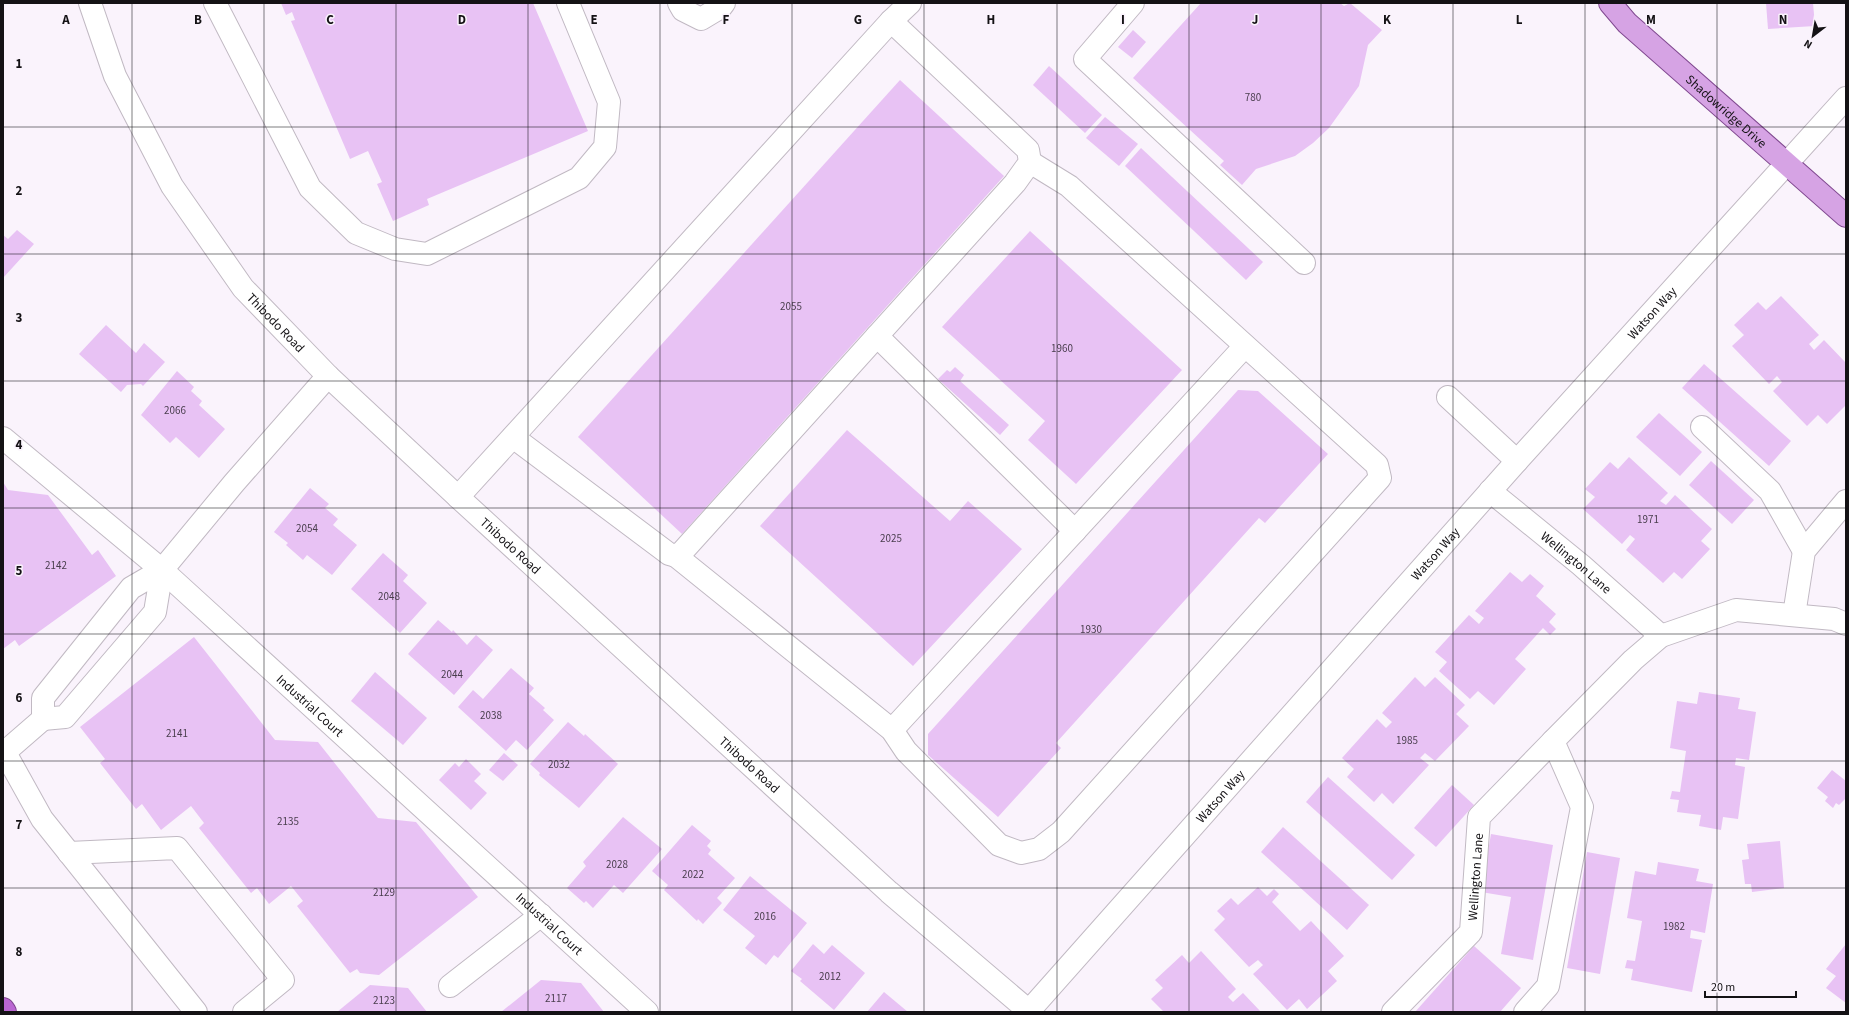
<svg xmlns="http://www.w3.org/2000/svg" width="1849" height="1015" font-family="'Source Sans 3',sans-serif">
<style>
.building{fill:#e8c2f4}
.lines{fill:none;stroke-linecap:round;stroke-linejoin:round}
.minor-casing{stroke:#c1b9c3;stroke-width:24}
.major-casing{stroke:#804990;stroke-width:24}
.highway-casing{stroke:#804990;stroke-width:24}
.minor{stroke:#fff;stroke-width:22}
.major{stroke:#d6a3e4;stroke-width:22}
.highway{stroke:#ba66d2;stroke-width:22}
.grid{fill:none;stroke:#141215;stroke-width:1;stroke-opacity:0.55}
.labels{text-anchor:middle;stroke-width:3;stroke-linejoin:round;paint-order:stroke}
.number-label{font-size:11px;fill:#493e4d}
.street-label{font-size:13px;fill:#141215;stroke:#faf3fc}
.grid-label{font-size:13px;text-anchor:middle;font-weight:bold;fill:#141215;stroke:#faf3fc;stroke-width:3;stroke-linejoin:round;paint-order:stroke}
</style>
<rect width="100%" height="100%" fill="#faf3fc"/>
<!-- building -->
<g class="building">
<path d="M281,3h252l55,128 -161,68 2,6 -36,16 -16,-37 5,-2 -14,-31 -18,8 -59,-138 4,-1 -3,-8 -6,3z"/>
<path d="M1201,3h139l4,3 6,-3 32,27 -14,15 -9,41 -30,42 -16,15 -18,13 -39,13 -14,16 -22,-20 4,-4 -91,-83z"/>
<path d="M1766,3h47l2,23 -47,3z"/>
<path d="M1133,30l13,12 -14,16 -14,-11z"/>
<path d="M1049,66l53,49 -17,18 -52,-48z"/>
<path d="M900,80l104,96 -322,358 -104,-97z"/>
<path d="M1105,117l33,27 -19,22 -33,-28z"/>
<path d="M1141,148l122,114 -17,18 -121,-114z"/>
<path d="M17,230l17,14 -31,34v-43l5,4z"/>
<path d="M1030,231l152,139 -106,114 -48,-44 17,-19 -103,-94z"/>
<path d="M1781,296l38,39 -10,9 5,6 10,-10 22,23v42l-19,19 -9,-9 -11,11 -34,-35 9,-9 -5,-6 -8,8 -37,-38 12,-11 -10,-10 24,-23 8,8z"/>
<path d="M106,325l30,28 8,-10 21,19 -22,24 -2,-2 -14,1 -6,7 -42,-38z"/>
<path d="M1704,364l87,77 -22,25 -87,-78z"/>
<path d="M955,367l9,8 -4,6 49,44 -9,10 -62,-56 9,-9 3,2z"/>
<path d="M177,371l17,16 -3,4 11,10 -3,4 26,24 -26,29 -23,-21 -6,6 -29,-28z"/>
<path d="M1238,390l20,1 70,63 -63,69 -6,-5 -203,225 5,5 -63,69 -70,-62v-21z"/>
<path d="M1659,413l43,39 -22,24 -44,-39z"/>
<path d="M847,430l103,91 18,-20 54,48 -109,117 -153,-140z"/>
<path d="M1629,457l39,36 -8,8 6,4 9,-10 37,34 -11,12 9,8 -28,30 -8,-7 -11,11 -37,-33 9,-11 -5,-4 -8,9 -39,-35 12,-12 -10,-8 25,-27 8,7z"/>
<path d="M1711,461l43,39 -22,24 -43,-39z"/>
<path d="M3,482l5,8 40,5 44,60 6,-5 18,26 -97,70 -4,-6 -12,9z"/>
<path d="M310,488l19,16 -4,4 13,11 -5,6 24,20 -25,30 -25,-20 -4,5 -17,-15 2,-2 -14,-11z"/>
<path d="M383,553l25,22 -5,6 24,22 -27,30 -49,-44z"/>
<path d="M1510,572l12,10 8,-8 14,12 -8,10 20,18 -7,8 7,7 -6,6 -7,-7 -28,31 11,10 -32,36 -16,-14 -8,8 -31,-28 8,-9 -12,-10 34,-37 10,9 5,-6 -9,-7z"/>
<path d="M438,620l14,12 1,-2 14,15 9,-10 17,15 -39,45 -46,-41z"/>
<path d="M194,637l81,103 43,2 60,76 38,4 62,75 -99,78 -19,-2 -3,-4 -7,4 -53,-67 6,-5 -12,-15 -22,18 -12,-16 -6,5 -52,-65 5,-5 -13,-17 -30,24 -19,-26 -6,5 -36,-46 5,-4 -25,-32z"/>
<path d="M511,668l23,20 -5,6 16,14 -2,2 11,10 -27,30 -11,-10 -10,11 -48,-44 15,-17 10,9z"/>
<path d="M375,672l52,46 -24,27 -52,-44z"/>
<path d="M1415,677l10,10 10,-10 30,28 -9,9 13,12 -34,35 -10,-8 -5,5 9,7 -36,39 -11,-11 -8,9 -27,-25 7,-8 -12,-11 35,-39 9,9 6,-6 -10,-9z"/>
<path d="M1699,692l41,6 -2,11 18,3 -7,48 -13,-2 -1,7 10,2 -7,52 -15,-2 -2,13 -22,-4 2,-11 -24,-3 2,-12 -9,-1 2,-8 8,1 6,-41 -16,-3 7,-47 20,3z"/>
<path d="M568,722l16,14 1,-2 33,30 -39,44 -40,-33 1,-2 -10,-9z"/>
<path d="M504,753l14,12 -15,16 -14,-11z"/>
<path d="M466,759l15,15 -7,7 13,12 -16,17 -32,-30 16,-17 4,4z"/>
<path d="M1832,770l14,11v17l-7,7 -3,-2 -3,5 -8,-7 3,-4 -11,-9z"/>
<path d="M1328,777l87,78 -23,25 -86,-78z"/>
<path d="M1452,785l22,20 -38,42 -22,-19z"/>
<path d="M623,817l39,32 -39,44 -9,-8 -21,23 -7,-7 -2,2 -17,-15 19,-22 -3,-4z"/>
<path d="M692,825l19,16 -4,5 4,4 -3,4 27,24 -18,20 5,5 -19,21 -5,-5 -1,2 -33,-31 4,-5 -16,-14z"/>
<path d="M1283,827l86,78 -22,25 -86,-78z"/>
<path d="M1491,834l62,11 -20,115 -32,-6 10,-57 -30,-5z"/>
<path d="M1780,841l4,47 -32,4 -1,-8h-6l-3,-24 7,-1 -2,-15z"/>
<path d="M1587,852l33,6 -20,116 -33,-6z"/>
<path d="M1658,862l41,7 -3,12 17,3 -8,49 -14,-3 -1,8 12,2 -10,52 -61,-12 2,-11 -8,-1 2,-8 8,1 7,-40 -15,-3 8,-47 21,4z"/>
<path d="M750,876l57,47 -29,35 -4,-3 -8,10 -21,-17 10,-12 -32,-26z"/>
<path d="M1258,887l9,9 7,-7 5,5 -7,8 28,29 11,-10 33,35 -16,15 9,10 -30,28 -8,-10 -12,11 -34,-36 10,-9 -5,-5 -9,7 -35,-37 11,-11 -8,-8 14,-13 7,7z"/>
<path d="M813,944l11,10 8,-9 33,28 -31,37 -34,-29 2,-2 -11,-8z"/>
<path d="M1846,944v59l-20,-15 10,-12 -10,-7z"/>
<path d="M1474,946l47,42 -21,24h-85z"/>
<path d="M1201,951l35,38 -8,8 5,5 10,-9 18,19h-97l-13,-13 12,-11 -8,-8 27,-25 7,8z"/>
<path d="M541,980l40,3 23,29h-103z"/>
<path d="M370,985l38,3 19,24h-90z"/>
<path d="M884,992l24,20h-41z"/>
</g>
<g class="lines">
<!-- minor casing -->
<g class="minor-casing">
<g id="minor">
<path id="s1" d="M90,3l25,73 57,110 71,102 85,88 130,121 431,395 141,120"/>
<path d="M215,3l95,185 46,45 39,16 32,5 152,-76 26,-31 4,-45 -41,-99"/>
<path d="M679,3l4,7 18,9 20,-12 3,-4"/>
<path d="M1133,3l-48,56 219,204"/>
<path d="M877,336l198,195"/>
<path id="s2" d="M328,376l-94,107 -72,87 485,442"/>
<path d="M1448,397l69,64"/>
<path d="M1702,427l68,64 34,60"/>
<path d="M513,437l156,117 7,2 6,-4 333,-369 15,-21 -2,-12 -137,-129"/>
<path d="M3,438l159,132"/>
<path id="s3" d="M1490,491l91,74 80,71"/>
<path d="M458,497l433,-476 19,-18"/>
<path d="M676,556l216,174 14,21 93,94 22,8 18,-4 22,-17 319,-354 -3,-13 -308,-279 -39,-24"/>
<path d="M162,570l-7,42 -90,105 -22,2v-21l88,-110z"/>
<path d="M1794,615l10,-64 42,-50"/>
<path d="M892,730l353,-384"/>
<path d="M1553,741l80,-81 28,-24 75,-26 98,9 12,5"/>
<path d="M3,749l39,70 154,193"/>
<path d="M5,752l38,-33"/>
<path d="M69,853l108,-5 106,132 -39,32"/>
<path d="M450,986l91,-71"/>
<path id="s4" d="M1028,1012l489,-551 329,-363"/>
<path id="s5" d="M1393,1012l78,-80 8,-115 74,-76 29,66 -34,179 -23,26"/>
</g>
</g>
<!-- major casing -->
<g class="major-casing">
<g id="major">
<path id="s6" d="M1610,3l17,20 219,193"/>
</g>
</g>
<!-- highway casing -->
<g class="highway-casing">
<path id="highway" d="M3,1009l2,3"/>
</g>
<!-- minor -->
<use href="#minor" class="minor"/>
<!-- major -->
<use href="#major" class="major"/>
<!-- highway -->
<use href="#highway" class="highway"/>
</g>
<!-- grid -->
<path class="grid" d="M132,3v1009M264,3v1009M396,3v1009M528,3v1009M660,3v1009M792,3v1009M924,3v1009M1057,3v1009M1189,3v1009M1321,3v1009M1453,3v1009M1585,3v1009M1717,3v1009M3,127h1843M3,254h1843M3,381h1843M3,508h1843M3,634h1843M3,761h1843M3,888h1843"/>
<g class="labels">
<!-- number labels -->
<g class="number-label">
<text x="1253" y="101">780</text>
<text x="791" y="310">2055</text>
<text x="1062" y="352">1960</text>
<text x="175" y="414">2066</text>
<text x="1648" y="523">1971</text>
<text x="307" y="532">2054</text>
<text x="891" y="542">2025</text>
<text x="56" y="569">2142</text>
<text x="389" y="600">2048</text>
<text x="1091" y="633">1930</text>
<text x="452" y="678">2044</text>
<text x="491" y="719">2038</text>
<text x="177" y="737">2141</text>
<text x="1407" y="744">1985</text>
<text x="559" y="768">2032</text>
<text x="288" y="825">2135</text>
<text x="617" y="868">2028</text>
<text x="693" y="878">2022</text>
<text x="384" y="896">2129</text>
<text x="765" y="920">2016</text>
<text x="1674" y="930">1982</text>
<text x="830" y="980">2012</text>
<text x="556" y="1002">2117</text>
<text x="384" y="1004">2123</text>
</g>
<!-- street labels -->
<g class="street-label">
<text dy="5" stroke="none"><textPath href="#s6" startOffset="159">Shadowridge Drive</textPath></text>
<text dy="5" stroke="none"><textPath href="#s4" startOffset="937">Watson Way</textPath></text>
<text dy="5" stroke="none"><textPath href="#s1" startOffset="373">Thibodo Road</textPath></text>
<text dy="5" stroke="none"><textPath href="#s1" startOffset="697">Thibodo Road</textPath></text>
<text dy="5" stroke="none"><textPath href="#s4" startOffset="613">Watson Way</textPath></text>
<text dy="5" stroke="none"><textPath href="#s3" startOffset="112">Wellington Lane</textPath></text>
<text dy="5" stroke="none"><textPath href="#s2" startOffset="456">Industrial Court</textPath></text>
<text dy="5" stroke="none"><textPath href="#s1" startOffset="1021">Thibodo Road</textPath></text>
<text dy="5" stroke="none"><textPath href="#s4" startOffset="289">Watson Way</textPath></text>
<text dy="5" stroke="none"><textPath href="#s5" startOffset="167">Wellington Lane</textPath></text>
<text dy="5" stroke="none"><textPath href="#s2" startOffset="780">Industrial Court</textPath></text>
</g>
</g>
<g class="grid-label">
<text x="66" y="24">A</text>
<text x="198" y="24">B</text>
<text x="330" y="24">C</text>
<text x="462" y="24">D</text>
<text x="594" y="24">E</text>
<text x="726" y="24">F</text>
<text x="858" y="24">G</text>
<text x="991" y="24">H</text>
<text x="1123" y="24">I</text>
<text x="1255" y="24">J</text>
<text x="1387" y="24">K</text>
<text x="1519" y="24">L</text>
<text x="1651" y="24">M</text>
<text x="1783" y="24">N</text>
<text x="19" y="68">1</text>
<text x="19" y="195">2</text>
<text x="19" y="322">3</text>
<text x="19" y="449">4</text>
<text x="19" y="575">5</text>
<text x="19" y="702">6</text>
<text x="19" y="829">7</text>
<text x="19" y="956">8</text>
</g>
<!-- border -->
<rect width="1849" height="1015" fill="none" stroke="#141215" stroke-width="8"/>
<!-- north arrow -->
<g transform="translate(1813 36) rotate(211)" stroke="#faf3fc" stroke-width="3" paint-order="stroke">
<path d="M0-3L7 15L0 10L-7 15Z" fill="#141215"/>
<text y="-6" font-size="11" font-weight="bold" text-anchor="middle" fill="#141215">N</text>
</g>
<!-- scale -->
<path d="M1705 991v6h91v-6" fill="none" stroke="#141215" stroke-width="2"/>
<text x="1711" y="991" font-size="12" fill="#141215" stroke="#faf3fc" stroke-width="3" paint-order="stroke">20 m</text>
</svg>
